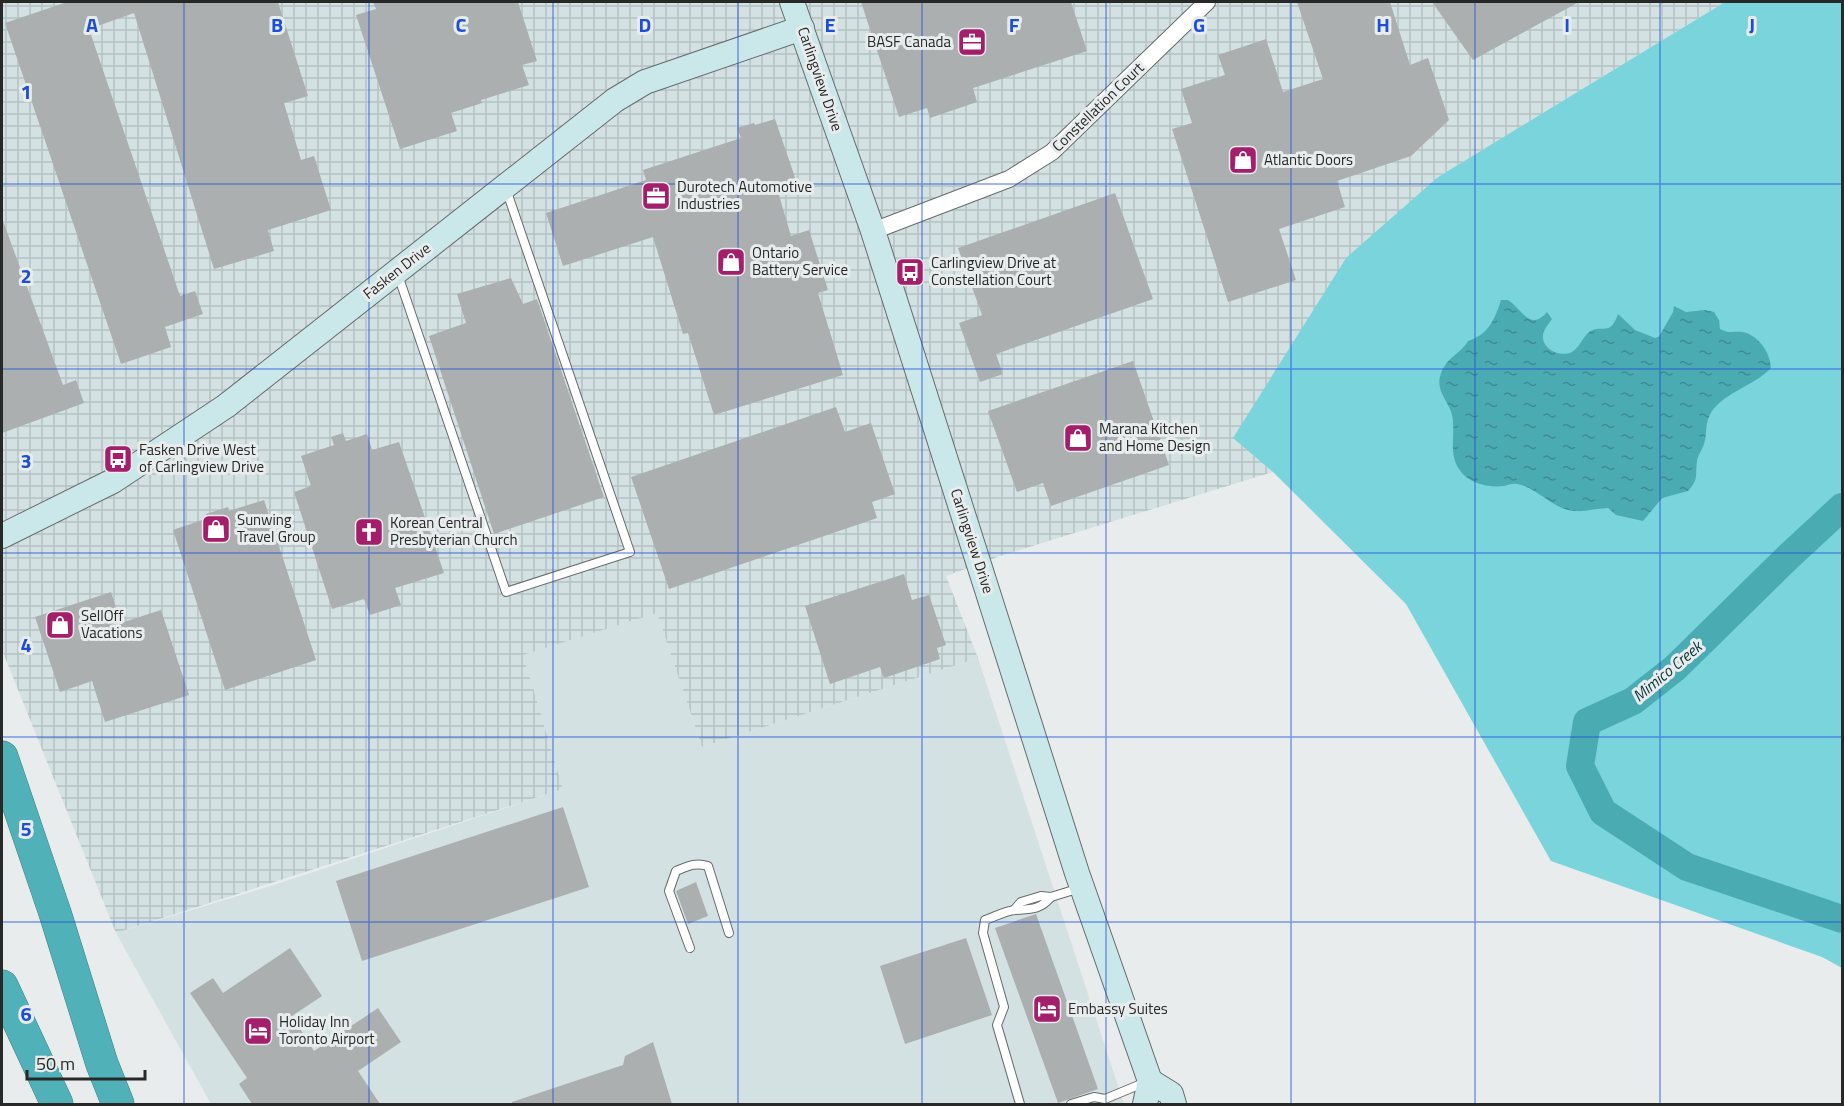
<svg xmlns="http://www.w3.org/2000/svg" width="1844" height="1106" font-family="'Titillium Web',sans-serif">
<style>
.built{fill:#d3e1e2}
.industrial{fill:url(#industrial-grid)}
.green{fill:#79d5db}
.water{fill:url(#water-ripples)}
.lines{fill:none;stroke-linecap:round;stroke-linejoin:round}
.river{stroke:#4babb2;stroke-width:28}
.building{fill:#abafb0}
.lane-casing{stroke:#676b6b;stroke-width:10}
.street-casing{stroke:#676b6b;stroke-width:18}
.secondary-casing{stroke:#676b6b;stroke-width:26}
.highway-casing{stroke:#428186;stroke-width:33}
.lane{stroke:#fff;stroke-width:8}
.street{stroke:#fff;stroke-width:16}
.secondary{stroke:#cae8ea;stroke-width:24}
.highway{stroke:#50b1b8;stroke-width:32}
.grid{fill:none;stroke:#1d4ed8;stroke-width:1.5;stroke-opacity:0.55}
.labels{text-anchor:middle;stroke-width:6;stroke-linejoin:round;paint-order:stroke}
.poi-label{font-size:15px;fill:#272929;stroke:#e8eced;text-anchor:start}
.street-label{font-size:15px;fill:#272929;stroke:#e8eced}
.water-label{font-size:16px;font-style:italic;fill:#073639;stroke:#e8eced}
.grid-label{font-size:20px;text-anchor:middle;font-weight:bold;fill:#1d4ed8;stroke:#e8eced;stroke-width:6;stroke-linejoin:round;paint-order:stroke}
</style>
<defs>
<pattern id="industrial-grid" width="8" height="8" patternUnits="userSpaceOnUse" patternTransform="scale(1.5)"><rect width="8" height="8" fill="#d3e1e2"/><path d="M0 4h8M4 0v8" fill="none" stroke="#b5c1c2"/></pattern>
<pattern id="water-ripples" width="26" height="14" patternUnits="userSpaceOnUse" patternTransform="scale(1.5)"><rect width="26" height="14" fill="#4babb2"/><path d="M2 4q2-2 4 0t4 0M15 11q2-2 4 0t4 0" fill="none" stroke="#3e8b91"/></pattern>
</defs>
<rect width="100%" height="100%" fill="#e8eced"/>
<!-- built -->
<path class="built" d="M657,613l45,134 276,-89 146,446h-913l-95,-171 158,-48 289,-96 -41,-134z"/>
<!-- industrial -->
<path class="industrial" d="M2,2h1723l-287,175 -205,260 40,35 -270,83 -57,21 32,82 -276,89 -45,-134 -134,42 40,134 -447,144 -114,-283z"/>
<!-- green -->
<path class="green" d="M1725,2h117v966l-20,-11 -271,-96 -145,-257 -133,-132 -40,-34 113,-180 92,-81z"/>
<!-- water -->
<path class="water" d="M1501,300h7c14,9 22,32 39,12l5,7c-2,3 -6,8 -8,12 -6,15 13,26 26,22 9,-4 12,-15 19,-21 12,-9 21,6 29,-18l17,16 20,8 3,-1 2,-2 13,-23 1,-6 12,6 19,-2 9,2 5,8 1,9c9,5 14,2 23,3 16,4 27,20 28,36 -16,18 -53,26 -62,49 -4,8 -2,19 -5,27 -2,6 -6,11 -7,17 -2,15 2,18 -9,30l-26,7 -19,23 -27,-6 -8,-7c-11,0 -22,4 -33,3 -22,-1 -36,-23 -58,-27 -5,-1 -8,1 -13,2 -16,2 -37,-3 -45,-17 -11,-16 -3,-36 -7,-54 -3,-13 -16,-24 -12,-38 5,-20 20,-22 28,-36 20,-6 27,-22 33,-41z"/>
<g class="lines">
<!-- river -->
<path class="river" d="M1842,507l-56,52 -111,109 -42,33 -46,21 -7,44 23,46 84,55 155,52"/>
</g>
<!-- building -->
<g class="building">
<path d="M67,2h211l30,94 -24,7 17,57 13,-4 17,54 -63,20 6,21 -60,18 -80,-256 -45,16 91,267 15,-5 8,23 -38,13 6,20 -50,17 -116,-341z"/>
<path d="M373,2h145l19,59 -15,4 7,20 -48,15 1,3 -31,10 6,18 -57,18 -44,-134 20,-6z"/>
<path d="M861,2h210l16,49 -114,37 4,14 -47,16 -3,-10 -28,9z"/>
<path d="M1297,2h93l20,63 18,-7 21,62 -38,36 -74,25 8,26 -66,22 17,51 -68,22 -56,-173 20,-6 -11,-34 44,-14 -7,-20 48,-16 17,53 40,-13z"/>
<path d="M1432,2h147l-106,58z"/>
<path d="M775,119l24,70 -20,6 12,41 18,-6 19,60 -10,3 25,82 -129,40 -26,-82 -5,1 -30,-97 -90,29 -17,-53 100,-33 -3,-10 98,-32 -4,-10 17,-5 1,2z"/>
<path d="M1115,193l38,106 -157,55 7,20 -23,8 -21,-59 23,-8 -24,-67z"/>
<path d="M2,221h1l60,164 13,-5 8,23 -82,30z"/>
<path d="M511,278l12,26 14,-5 67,198 -110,37 -65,-198 37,-13 -9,-29z"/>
<path d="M1133,361l36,104 -118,41 -8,-23 -26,9 -29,-81z"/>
<path d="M836,407l9,25 26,-9 24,71 -23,8 5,16 -208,71 -38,-112z"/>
<path d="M343,433l3,8 21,-7 5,16 27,-8 45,131 -49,15 6,17 -31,10 -6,-16 -32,10 -38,-117 17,-6 -10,-30 33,-11 -3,-8z"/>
<path d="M264,500l52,160 -91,30 -52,-160 35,-12 -2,-4 22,-7 1,4z"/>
<path d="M904,574l8,26 17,-5 17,50 -9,3 3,11 -56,19 -4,-11 -50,17 -25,-78z"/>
<path d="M111,592l10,31 40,-13 28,85 -84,27 -13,-41 -32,11 -25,-75z"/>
<path d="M563,807l26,80 -227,74 -26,-80z"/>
<path d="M696,882l12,34 -20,8 -12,-33z"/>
<path d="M1036,914l62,175 -40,14 -63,-175z"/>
<path d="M966,938l26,77 -87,29 -25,-78z"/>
<path d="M290,948l32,48 -30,20 22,35 64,-43 23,34 -43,29 22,33h-128l-13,-20 8,-6 -57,-85 23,-15 10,15z"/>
<path d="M653,1042l19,62h-160v-2l111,-37 2,-9z"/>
</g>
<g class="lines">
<!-- lane casing -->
<g class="lane-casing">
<g id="lane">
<path d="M398,275l108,317 124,-40 -124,-363"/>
<path d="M1014,910l7,-8 20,-6 10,1 29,-9"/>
<path d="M690,948l-21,-57 7,-20c12,-5 19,-9 32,-5l21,67"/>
<path d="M1020,1104l-23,-79 7,-18 -21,-74 2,-13c9,-3 20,-9 30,-10 16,-1 25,0 36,-13"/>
<path d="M1071,1104l23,-7 11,2 41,-17"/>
</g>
</g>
<!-- street casing -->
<g class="street-casing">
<path id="street" d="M873,231l136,-52 43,-27 155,-150"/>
</g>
<!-- secondary casing -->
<g class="secondary-casing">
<g id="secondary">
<path d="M792,2l81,229 204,642 73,208 -5,23"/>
<path d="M2,536l111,-55 113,-75 389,-306 30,-18 157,-54"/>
<path d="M1150,1081l21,13 3,10"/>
</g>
</g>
<!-- highway casing -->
<g class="highway-casing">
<g id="highway">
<path d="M2,757l53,156 47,151 16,40"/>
<path d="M2,986l55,118"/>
</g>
</g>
<!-- lane -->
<use href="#lane" class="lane"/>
<!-- street -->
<use href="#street" class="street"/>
<!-- secondary -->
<use href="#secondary" class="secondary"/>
<!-- highway -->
<use href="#highway" class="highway"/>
</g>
<!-- grid -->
<path class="grid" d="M184,2v1102M369,2v1102M553,2v1102M738,2v1102M922,2v1102M1106,2v1102M1291,2v1102M1475,2v1102M1660,2v1102M2,184h1840M2,369h1840M2,553h1840M2,737h1840M2,922h1840"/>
<!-- icons -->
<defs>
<g id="office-square" transform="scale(1.5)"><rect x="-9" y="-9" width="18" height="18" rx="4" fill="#a31e6b" stroke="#e8eced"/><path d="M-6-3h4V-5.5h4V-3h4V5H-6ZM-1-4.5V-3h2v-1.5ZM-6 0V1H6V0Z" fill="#fff"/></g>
<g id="shop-square" transform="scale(1.5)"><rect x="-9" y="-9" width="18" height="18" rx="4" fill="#a31e6b" stroke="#e8eced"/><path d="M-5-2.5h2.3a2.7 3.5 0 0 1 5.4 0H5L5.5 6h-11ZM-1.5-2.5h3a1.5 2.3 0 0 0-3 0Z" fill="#fff"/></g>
<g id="bus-square" transform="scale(1.5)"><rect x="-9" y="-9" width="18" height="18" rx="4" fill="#a31e6b" stroke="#e8eced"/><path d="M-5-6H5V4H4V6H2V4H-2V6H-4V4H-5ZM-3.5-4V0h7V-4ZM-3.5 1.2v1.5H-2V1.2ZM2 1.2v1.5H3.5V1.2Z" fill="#fff"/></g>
<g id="church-square" transform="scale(1.5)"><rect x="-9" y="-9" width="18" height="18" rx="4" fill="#a31e6b" stroke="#e8eced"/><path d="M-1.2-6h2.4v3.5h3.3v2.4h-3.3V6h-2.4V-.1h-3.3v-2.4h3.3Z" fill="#fff"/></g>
<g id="hotel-square" transform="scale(1.5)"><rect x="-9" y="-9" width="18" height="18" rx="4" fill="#a31e6b" stroke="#e8eced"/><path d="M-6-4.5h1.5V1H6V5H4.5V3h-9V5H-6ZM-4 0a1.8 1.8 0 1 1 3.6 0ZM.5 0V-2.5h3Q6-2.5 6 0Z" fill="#fff"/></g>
</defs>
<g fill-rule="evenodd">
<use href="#office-square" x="972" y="42"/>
<use href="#shop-square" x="1243" y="160"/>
<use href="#office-square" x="656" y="196"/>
<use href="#shop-square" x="731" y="262"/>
<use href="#bus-square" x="910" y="272"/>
<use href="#shop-square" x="1078" y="438"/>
<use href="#bus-square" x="118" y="459"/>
<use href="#shop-square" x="216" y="529"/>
<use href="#church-square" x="369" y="532"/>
<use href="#shop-square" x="60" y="625"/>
<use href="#hotel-square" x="1047" y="1009"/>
<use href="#hotel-square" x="258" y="1031"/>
</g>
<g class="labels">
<!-- poi labels -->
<g class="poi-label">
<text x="951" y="47" text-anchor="end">BASF Canada</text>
<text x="1264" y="165">Atlantic Doors</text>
<text x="677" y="192">Durotech Automotive<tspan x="677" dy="17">Industries</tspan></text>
<text x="752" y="258">Ontario<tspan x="752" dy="17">Battery Service</tspan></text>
<text x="931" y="268">Carlingview Drive at<tspan x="931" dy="17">Constellation Court</tspan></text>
<text x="1099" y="434">Marana Kitchen<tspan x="1099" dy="17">and Home Design</tspan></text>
<text x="139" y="455">Fasken Drive West<tspan x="139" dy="17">of Carlingview Drive</tspan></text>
<text x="237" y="525">Sunwing<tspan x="237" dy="17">Travel Group</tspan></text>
<text x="390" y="528">Korean Central<tspan x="390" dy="17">Presbyterian Church</tspan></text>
<text x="81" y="621">SellOff<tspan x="81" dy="17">Vacations</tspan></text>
<text x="1068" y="1014">Embassy Suites</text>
<text x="279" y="1027">Holiday Inn<tspan x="279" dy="17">Toronto Airport</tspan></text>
</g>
<!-- street labels -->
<g class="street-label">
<text transform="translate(820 79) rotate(71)" y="5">Carlingview Drive</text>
<text transform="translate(1098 107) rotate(-44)" y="5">Constellation Court</text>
<text transform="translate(397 271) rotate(-38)" y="5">Fasken Drive</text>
<text transform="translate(972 541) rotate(72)" y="5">Carlingview Drive</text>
</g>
<!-- water labels -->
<g class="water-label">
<text transform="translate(1667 671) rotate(-40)" y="6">Mimico Creek</text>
</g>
</g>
<g class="grid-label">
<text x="92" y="32">A</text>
<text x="277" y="32">B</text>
<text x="461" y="32">C</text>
<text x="645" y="32">D</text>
<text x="830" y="32">E</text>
<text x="1014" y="32">F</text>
<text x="1199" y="32">G</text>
<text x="1383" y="32">H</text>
<text x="1567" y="32">I</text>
<text x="1752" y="32">J</text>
<text x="26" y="99">1</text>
<text x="26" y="283">2</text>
<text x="26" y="468">3</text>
<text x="26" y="652">4</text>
<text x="26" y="836">5</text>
<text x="26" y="1021">6</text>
</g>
<!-- border -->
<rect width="1844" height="1106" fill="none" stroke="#272929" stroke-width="6"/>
<!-- scale -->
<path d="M27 1070v9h118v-9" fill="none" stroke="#272929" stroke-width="3"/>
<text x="36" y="1070" font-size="18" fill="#272929" stroke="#e8eced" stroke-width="4.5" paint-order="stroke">50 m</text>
</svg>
